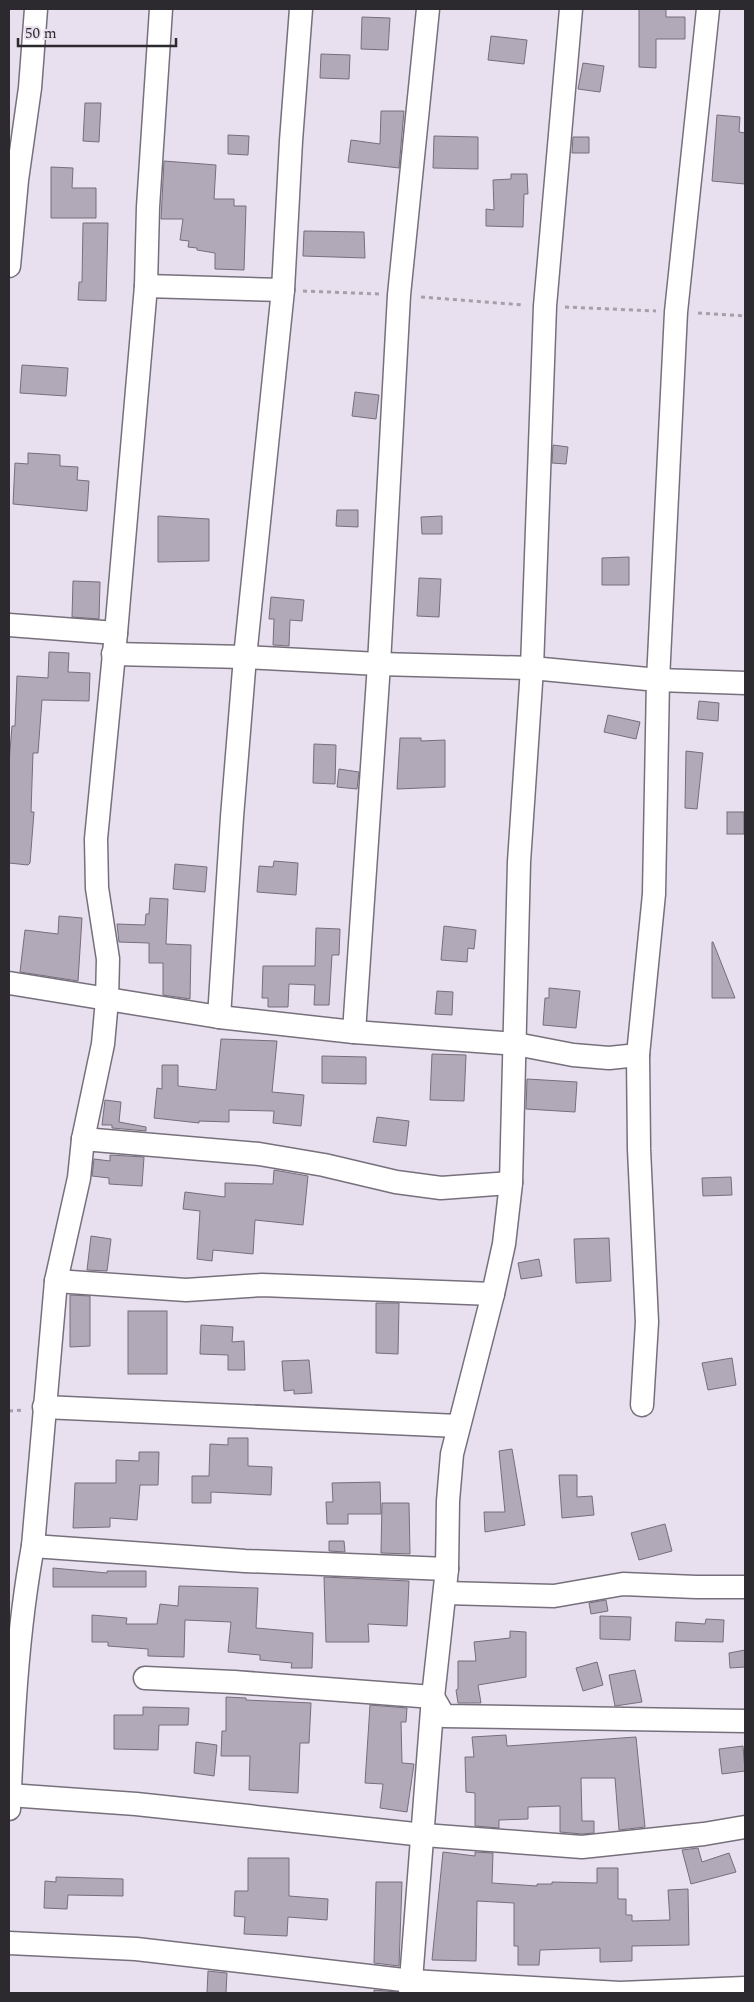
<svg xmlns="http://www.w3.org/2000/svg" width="754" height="2002" font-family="Spectral,serif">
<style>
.building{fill:#b1a9b7;stroke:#766e7b}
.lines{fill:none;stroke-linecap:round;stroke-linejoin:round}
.minor-casing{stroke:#77707c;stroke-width:25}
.path{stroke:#a59faa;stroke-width:3;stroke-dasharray:4 4;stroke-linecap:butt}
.minor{stroke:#fff;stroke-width:22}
</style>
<rect width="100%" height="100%" fill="#e8e0ee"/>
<!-- building -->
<g class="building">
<path d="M639,9h27v8h19v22h-29v29l-17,-1z"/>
<path d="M362,17l28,1 -2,32 -27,-1z"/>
<path d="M491,36l36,4 -3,24 -36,-4z"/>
<path d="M321,54l29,1 -1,24 -29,-1z"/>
<path d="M583,63l21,3 -4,26 -22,-3z"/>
<path d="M85,103h16l-2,39 -16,-1z"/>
<path d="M381,111h23l-5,57 -51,-6 3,-22 29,4z"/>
<path d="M717,115l23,2 -1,15 6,1v51l-33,-3z"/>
<path d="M228,135l21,1 -1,19 -20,-1z"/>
<path d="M434,136l44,1v32l-45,-1z"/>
<path d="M573,137h16v16h-17z"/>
<path d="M164,161l52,4 -2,34h20v7h12l-2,64 -29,-1v-16l-18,-3v-2l-9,-1 1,-6 -9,-1 3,-21h-22z"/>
<path d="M51,167l22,1 -1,20h24v30h-45z"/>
<path d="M511,174h16l1,20h-4l-1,33 -37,-1v-17l8,1 -1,-30 18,-1z"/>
<path d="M83,223h25l-2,78 -28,-1 1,-18h3z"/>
<path d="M304,231l60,1 1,26 -62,-2z"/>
<path d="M22,365l46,3 -2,28 -46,-3z"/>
<path d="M355,392l24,3 -3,24 -24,-3z"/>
<path d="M553,445l15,2 -2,17 -14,-1z"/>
<path d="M28,453l32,2v11l18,1 -1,13 12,1 -2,30 -74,-7 2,-41 13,1z"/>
<path d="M337,510h21v17l-22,-1z"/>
<path d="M158,516l51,3v42l-51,1z"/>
<path d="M442,516v18h-20l-1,-17z"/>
<path d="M629,557v28h-27v-27z"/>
<path d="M419,578l22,1 -2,38 -22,-1z"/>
<path d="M73,581l27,1 -1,37 -27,-2z"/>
<path d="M271,597l33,3 -2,21 -12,-1 -1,26 -16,-1 1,-26h-5z"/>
<path d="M49,652l20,1 -1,19 22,1 -1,28 -47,-1 -4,53h-5l-2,59h3l-4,51 -2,2 -19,-2v-100l3,-37h3l2,-50 31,2z"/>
<path d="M699,701l20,2 -1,18 -21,-2z"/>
<path d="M608,715l32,7 -4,17 -32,-7z"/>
<path d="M400,738h21v3l24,-1v47l-48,2z"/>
<path d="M314,744l22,1 -1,39 -22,-1z"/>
<path d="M686,751l17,2 -6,56 -12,-1z"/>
<path d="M339,769l20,3 -2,17 -20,-2z"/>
<rect x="727" y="812" width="17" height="22"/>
<path d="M274,861l24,2 -2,32 -39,-3 2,-26 14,1z"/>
<path d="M175,864l32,3 -2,25 -32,-3z"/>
<path d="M150,898l18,1 -2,45 25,1 -1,54 -27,-4v-32h-14v-20l-30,-1 -2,-18 28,1 1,-11h3z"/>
<path d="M59,916l23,2 -4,63 -58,-9 5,-42 33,4z"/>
<path d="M444,926l32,4 -2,19 -6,-1 -1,14 -26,-2z"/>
<path d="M316,928l24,1 -1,26h-7l-3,50h-15l1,-20 -26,-1 -1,23h-20v-9h-6l1,-32h52z"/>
<path d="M712,942h1l22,56h-23z"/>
<path d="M549,988l31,3 -4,37 -33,-3 2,-27h4z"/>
<path d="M437,991l16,1 -1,23 -17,-1z"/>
<path d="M221,1039l56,2 -5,51 32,3 -3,31 -28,-3 1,-12 -45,-1v12l-30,-1v2l-45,-5 3,-30 5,1v-24h16v21l38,4z"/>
<path d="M432,1054l34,1 -2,46 -34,-1z"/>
<path d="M322,1056l44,1v27l-44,-1z"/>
<path d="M527,1079l50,3 -2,30 -49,-3z"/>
<path d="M105,1100l16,2 -2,20 27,5v4l-34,-3v-3h-10z"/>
<path d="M377,1117l32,4 -3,25 -33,-4z"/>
<path d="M110,1155l34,2 -2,29 -33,-2v-6l-17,-2 2,-17 16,2z"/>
<path d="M274,1170l34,6 -5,49 -48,-5 -2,34 -40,-4 -1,11 -15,-2 3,-48 -17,-2 2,-17 40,5v-14l48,1z"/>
<path d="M731,1177l1,18 -29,1 -1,-18z"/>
<path d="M91,1236l20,3 -4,32 -20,-1z"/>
<path d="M609,1238l2,43 -35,2 -2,-44z"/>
<path d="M539,1259l3,17 -21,3 -3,-16z"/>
<path d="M70,1295l20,1v50l-20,1z"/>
<path d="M376,1303h23l-1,51 -22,-1z"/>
<rect x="128" y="1311" width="39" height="63"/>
<path d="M201,1325l32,2 -1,15 12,-1 1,29h-17v-15l-28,-1z"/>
<path d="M732,1358l4,27 -28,5 -6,-27z"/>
<path d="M309,1360l3,33 -18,1v-4l-10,1 -2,-30z"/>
<path d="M228,1438h20v28l24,1 -1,28 -60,-3v11h-19v-27h17l1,-32 18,1z"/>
<path d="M512,1449l13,76 -40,7 -1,-20h21l-6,-61z"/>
<path d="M139,1452h20l-1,33h-18l-3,35 -27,-2v9l-37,1 2,-45h41v-23l23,1z"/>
<path d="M559,1475h18v22l15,-1 2,19 -32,3z"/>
<path d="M380,1482l1,32h-33v10h-21l-1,-22h7l-1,-19z"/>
<path d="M382,1503h27l1,51 -29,-1z"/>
<path d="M665,1524l7,27 -33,9 -8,-27z"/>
<path d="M329,1541h15l1,11 -16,-1z"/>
<path d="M53,1568l54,5v-2h39v16h-93z"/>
<path d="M324,1577l85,4 -2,45 -39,-2 1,18h-43z"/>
<path d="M179,1586l79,2 -2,40 57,5 -1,35h-21l1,-5 -32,-3v-5l-32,-3 3,-30 -46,-2 -1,37 -36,-1v-7l-40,-3v-4h-16v-27l35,3 -1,6h31l3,-20 18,2z"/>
<path d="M606,1600l2,11 -17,3 -2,-11z"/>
<path d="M600,1616l31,1 -1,23 -30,-1z"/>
<path d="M706,1619l18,1 -1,22 -48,-1 1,-19 29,2z"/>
<path d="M510,1631l16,1v45l-48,8 3,18h-23l-2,-13 2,-1v-28h18l-2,-19 36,-4z"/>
<path d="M745,1650v17l-15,1 -1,-15z"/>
<path d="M597,1662l6,23 -20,6 -7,-23z"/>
<path d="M635,1670l7,32 -27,4 -6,-31z"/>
<path d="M226,1697l20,1v2l65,3 -2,40h-9l-2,50 -49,-3 1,-34h-29l1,-25h4z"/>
<path d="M370,1705l37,3 -1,14h-5l1,41 12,1 -7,48 -27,-4 3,-24 -18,-1z"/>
<path d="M143,1707l46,1 -1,17h-29l-1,25 -44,-1v-34h29z"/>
<path d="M506,1735l1,11 129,-9 9,90 -26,3 -4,-52h-34l1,43h12v12l-12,1 -22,-2v-26l-32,1v12l-29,1v8l-24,-2v-33l-9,-1 -1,-35h9l-2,-20z"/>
<path d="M196,1742l21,3 -3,31 -20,-3z"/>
<path d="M743,1746l2,25 -23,3 -3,-25z"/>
<path d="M698,1848l4,14 27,-9 7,19 -45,12 -9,-34z"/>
<path d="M443,1852l32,4v-4l18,1 -1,30 45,3v-2h15v-2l45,1v-15h21v31h8v16h6v6l38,-1 -2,-30 20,-1 1,56 -57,1v15l-32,1v-14l-60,2 -1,15h-21v-19h-4v-43l-37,-2 -1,60 -44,-1z"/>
<path d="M248,1858h41v38l39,3 -1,21 -39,-3 -1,19 -43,-2 1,-17 -11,-1 1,-25h13z"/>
<path d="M56,1877l67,2v17l-55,-1 -1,14 -23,-1 1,-27 11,1z"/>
<path d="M376,1882h26l-3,84 -25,-3z"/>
<path d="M208,1971l19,2 -1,20h-19z"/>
<path d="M374,1990l23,2v1h-23z"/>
</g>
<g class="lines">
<!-- minor casing -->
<g class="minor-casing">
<g id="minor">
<path d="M9,266l8,-86 13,-92 6,-79"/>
<path d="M146,286l137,4"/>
<path d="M9,625l107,8"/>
<path d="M113,654l132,3 134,7 153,4 126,12 87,3"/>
<path d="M9,983l210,34 135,15 162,12 57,11 36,3 29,-3"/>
<path d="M219,1017l13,-200 13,-160 38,-367 8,-149 10,-132"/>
<path d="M354,1032l25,-368 20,-369 29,-286"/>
<path d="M83,1139l176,15 65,11 72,17 45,6 70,-5"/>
<path d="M56,1281l130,9 76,-5 231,9"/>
<path d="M642,1405l5,-83 -8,-173 -1,-94 16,-161 4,-214 18,-368 32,-303"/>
<path d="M44,1407l414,19"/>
<path d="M33,1546l212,15 202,8"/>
<path d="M445,1593l109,3 69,-12 73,3h49"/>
<path d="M145,1678l89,4 199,15 11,19 301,5"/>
<path d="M9,1795l127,9 288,31 158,12 122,-13 41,-7"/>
<path d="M9,1809c4,-88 8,-176 24,-263l23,-265 23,-103 4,-39 20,-95 4,-44 1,-41 -11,-71 -1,-49 20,-206 30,-347 2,-79 13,-198"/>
<path d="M9,1943l127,6 276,32 208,12 125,-5"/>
<path d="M410,1993l23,-296 14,-128 1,-68 4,-47 41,-160 11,-50 7,-61 8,-321 13,-194 13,-362 26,-297"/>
</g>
</g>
<!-- path -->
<g class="path">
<path d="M303,291l76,3"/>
<path d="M421,297l103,8"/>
<path d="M565,307l91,4"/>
<path d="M698,313l47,3"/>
<path d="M9,1411l14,-1"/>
</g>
<!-- minor -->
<use href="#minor" class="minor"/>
</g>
<!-- border -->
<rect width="754" height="2002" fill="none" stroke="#2d2a2f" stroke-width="20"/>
<!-- scale -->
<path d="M18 38v8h158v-8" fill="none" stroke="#2d2a2f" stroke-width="2.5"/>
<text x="25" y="38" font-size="15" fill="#2d2a2f" stroke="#e8e0ee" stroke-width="4" paint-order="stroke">50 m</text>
</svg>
